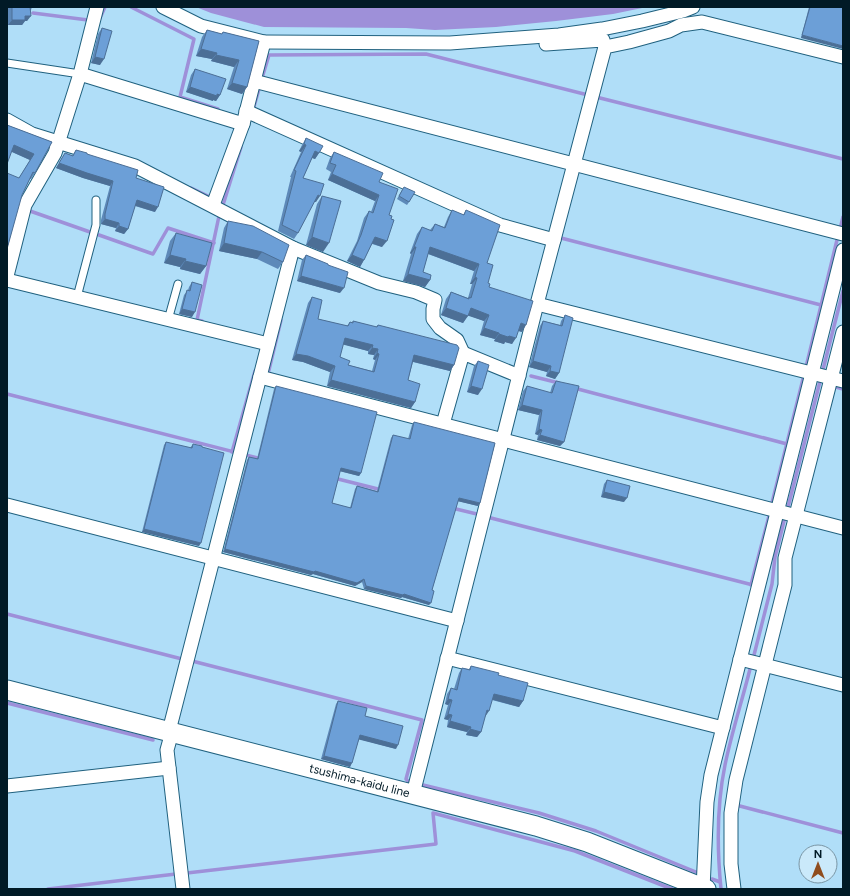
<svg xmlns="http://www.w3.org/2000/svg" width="850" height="896" font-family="Figtree,sans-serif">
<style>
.water{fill:#9e90d9}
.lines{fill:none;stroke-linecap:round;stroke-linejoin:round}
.stream{stroke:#9e90d9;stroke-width:3.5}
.lane-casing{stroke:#20617f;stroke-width:9}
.street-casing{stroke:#20617f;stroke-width:15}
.secondary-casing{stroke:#20617f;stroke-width:21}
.lane{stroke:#fff;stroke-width:7}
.street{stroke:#fff;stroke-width:13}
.secondary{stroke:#fff;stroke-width:19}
.wall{fill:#5d89b9;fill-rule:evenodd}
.shaded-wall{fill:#4c6f96}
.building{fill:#6c9fd7;stroke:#4c6f96;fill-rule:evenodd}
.labels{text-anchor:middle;stroke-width:3;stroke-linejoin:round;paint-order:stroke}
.street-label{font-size:12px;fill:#011a26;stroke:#cae9fa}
</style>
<rect width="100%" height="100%" fill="#b0def8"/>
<!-- water -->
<path class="water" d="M196,7h451l-34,7 -57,7 -60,6 -61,3 -29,-2 -142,-1 -53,-14z"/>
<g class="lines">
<!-- stream -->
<g class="stream">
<path d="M131,7l63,32 -14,58 38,12"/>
<path d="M33,13l55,7"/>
<path d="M100,18l5,-11"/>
<path d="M262,78l7,-23 157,-1 162,41"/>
<path d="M596,97l247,62"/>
<path d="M253,110l6,-21"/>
<path d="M191,188l19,9"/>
<path d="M223,205l18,-58"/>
<path d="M30,211l60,21"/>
<path d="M840,229l3,-12"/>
<path d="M99,235l54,19 15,-26 46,15"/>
<path d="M561,238l260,67"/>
<path d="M202,321l-5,-1 22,-104"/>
<path d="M806,367l31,-127"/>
<path d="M271,374h-3l13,-54"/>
<path d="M531,376l28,7"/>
<path d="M836,387l7,2"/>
<path d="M574,388l213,56"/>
<path d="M7,394l255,65"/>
<path d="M232,452l23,-81"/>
<path d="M334,478l48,12"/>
<path d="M772,503l31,-124"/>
<path d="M452,508l29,7"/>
<path d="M787,511l56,-220"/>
<path d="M487,517l266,68"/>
<path d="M751,585l18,-69"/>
<path d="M7,614l175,45"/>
<path d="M753,659l19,-75 3,-27 10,-40"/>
<path d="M192,661l230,59 -16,59 2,2"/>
<path d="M7,703l146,37"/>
<path d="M423,785l116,28 57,18 100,41"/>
<path d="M736,805l107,28"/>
<path d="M187,873l249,-29 -3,-31 142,38 97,38"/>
<path d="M712,879l8,3"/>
<path d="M48,889l128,-15"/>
<path d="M721,889c-4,-40 -4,-85 4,-124 7,-34 18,-67 26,-100"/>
</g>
<!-- lane casing -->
<g class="lane-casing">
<g id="lane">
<path d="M7,63l73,11"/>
<path d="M77,297l19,-72v-25"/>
<path d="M168,320l10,-36"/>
</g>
</g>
<!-- street casing -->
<g class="street-casing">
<g id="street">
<path d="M163,7l38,19 63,16 -10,39"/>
<path d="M264,42l186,1 109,-8 43,-6 40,-8 41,-10 10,-4"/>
<path d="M546,44l57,-4 2,7"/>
<path d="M80,74l17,-67"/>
<path d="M246,111l254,114 54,15"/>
<path d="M7,120l25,14 103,32 158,82 86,35 37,9 19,8 -2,9v10l7,9 17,12 6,13"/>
<path d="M213,205l30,-81 11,-43 589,153"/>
<path d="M7,276l18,-71 30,-52 25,-79 163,50"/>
<path d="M7,280l261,64"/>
<path d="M537,304l306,77"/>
<path d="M260,377l583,151"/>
<path d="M443,424l20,-71 56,23"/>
<path d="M7,505l450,116"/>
<path d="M447,658l276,70"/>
<path d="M740,659l103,26"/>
<path d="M169,731l124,-483"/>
<path d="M172,732l-5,18 16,139"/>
<path d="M7,786l162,-18"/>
<path d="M413,794l124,-490 68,-257 24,-5 40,-11 12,-6 21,-3 141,35"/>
<path d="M703,889l4,-87 4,-27 132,-525"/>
<path d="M734,889l-3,-25v-51l5,-33 49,-195v-27l58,-226"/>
</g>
</g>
<!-- secondary casing -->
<g class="secondary-casing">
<g id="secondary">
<path id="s1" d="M7,690l529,136 51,16 119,47"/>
</g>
</g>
<!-- lane -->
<use href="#lane" class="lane"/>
<!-- street -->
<use href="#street" class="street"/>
<!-- secondary -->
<use href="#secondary" class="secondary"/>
</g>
<!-- wall -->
<g class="wall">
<path d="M8,7h24l-1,3 -4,11h-2l-3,4h-14z"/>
<path d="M809,7h34l-42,31z"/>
<path d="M102,28l-2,37 -9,-2 7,-29z"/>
<path d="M207,30l15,4 1,-2 36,9 -12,46 -5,7 -15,-5 7,-22 -23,-6 1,-2 -16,-3 6,-19z"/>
<path d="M195,69l25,26 -4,6 -3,-1v1l-27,-9 5,-17z"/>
<path d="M7,125l45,17 -17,31 -4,6h-1l-8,16 -3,-17 11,-18 -18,-8z"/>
<path d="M306,138l13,15 -4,6 -3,-1 -9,20 13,24h-2l-16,31 -4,6 -16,-8 13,-54h-1l11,-25 -2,-1 3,-6z"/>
<path d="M76,150l60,28 19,34 -20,-6 -7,23 -4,5 -9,-3 1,-3 -15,-4v-4l9,-34 -27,-8 -27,-10 9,-15 7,3z"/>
<path d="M334,152l45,30 10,33 -7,32 -10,-3 -12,23 -13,-6 10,-20 7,-23 5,-7 2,1 4,-11 -47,-21 3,-8 -5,-3 4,-11z"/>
<path d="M402,190l7,12 -2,3 -10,-6z"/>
<path d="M322,196l1,56 -17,-7 11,-41z"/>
<path d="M452,210l11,5 3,-5 21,53 1,20 1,4 33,45 -4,-1 -6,13 -7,-2 -1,2 -10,-3 1,-2 -15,-4 4,-14 -16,-6 -5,8 -22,-8 5,-16 5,-7 17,6 4,-14h-2l4,-13 -46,-17 -5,18 7,8 -5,7 -22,-6 8,-27 -1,-1 7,-19 5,-7 8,3 5,-6 9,3 4,-10z"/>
<path d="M228,221l55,41 -5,7 -21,-10 -38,-8 5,-23z"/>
<path d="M176,233l30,33 -6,8 -20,-5v-2l-16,-4 6,-22z"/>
<path d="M306,255l22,10 12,28 -43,-12 5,-21z"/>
<path d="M192,282v35l-13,-3 5,-19 4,-5 1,-3z"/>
<path d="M312,297l6,22 29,7 3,-4 2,1 1,-2 23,6 2,-2 76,40 -4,6 -37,-9 -5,18 7,22 -4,6 -84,-22 3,-14 -27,-10 -11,-2 16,-57zM343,344l25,7v3l6,1 -1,4 2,1 -3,11 -24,-6 -8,-8z"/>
<path d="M565,315l-6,58 -4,6 -9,-3 1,-4 -18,-5 11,-41 3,-5 17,4 1,-4z"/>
<path d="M478,361v34l-11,-3 7,-26z"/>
<path d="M556,381l8,61 -4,4 -23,-6 1,-5 -3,-1 4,-19 -21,-5 5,-19 4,-5 23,7 2,-7z"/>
<path d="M276,386l85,87 -2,3 -19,-5 -8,32 18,5 5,-19 2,-3 20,5 14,-53 2,-3 15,4 4,-14 2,-3 64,84 -20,-5 -26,89 -3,15 -27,-8 -1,1 -37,-9 -2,-7 -7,4 -42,-12 -2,1 -88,-23 24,-92 2,-3 8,2 17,-70z"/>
<path d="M166,442l24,6 3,-4 6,102 -57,-14 22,-87z"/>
<path d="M607,480l17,22 -23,-5 3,-13z"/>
<path d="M471,666l27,9 25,26 -4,6 -27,-7 -7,16 -4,16 -4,5 -11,-2 1,-3 -20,-5 1,-7 -4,-1 4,-14 -3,-1 2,-10 4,-6 3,1 5,-16 3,-5 7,1z"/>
<path d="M338,701l27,15 31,33 -37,-10 -9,28 -29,-8 15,-55z"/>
</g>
<!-- shaded-wall -->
<g class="shaded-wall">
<path d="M25,16h6l-4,5h-2l-3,4h-14l4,-5z"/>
<path d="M802,35l41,11v3l-42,-11z"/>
<path d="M201,49l16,4 -5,6 -16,-3z"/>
<path d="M216,55l23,5 -5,7 -23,-6z"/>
<path d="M95,57l9,2 -4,6 -9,-2z"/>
<path d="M232,83l15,4 -5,7 -15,-5z"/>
<path d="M190,87l27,7 3,1 -4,6 -3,-1v1l-27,-9z"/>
<path d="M304,144l2,1 -5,7 -2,-1z"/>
<path d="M14,145l20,9 -4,6 -20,-9z"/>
<path d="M315,151l4,2 -4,6 -5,-2z"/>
<path d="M59,163l54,18 -3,5 -27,-8 -27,-10z"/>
<path d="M332,174l47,21 -4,6 -47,-21z"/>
<path d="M318,195l2,1 -4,6 -3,-1z"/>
<path d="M137,200l21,7 -3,5 -22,-7z"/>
<path d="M105,219l14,4 -3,5 -15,-4z"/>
<path d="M119,226l9,3 -4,5 -9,-3z"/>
<path d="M312,237l17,6 -6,9 -17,-7z"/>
<path d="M375,237l12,4 -5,6 -11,-4z"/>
<path d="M224,243l38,9 -5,7 -38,-8z"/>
<path d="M414,247h2l-5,7 -1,-1z"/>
<path d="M430,247l49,17 -5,7 -48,-18z"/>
<path d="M170,255l16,4 -6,8 -16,-4z"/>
<path d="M352,255l12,5 -4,7 -13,-6z"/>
<path d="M185,261l21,5 -6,8 -20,-5z"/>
<path d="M408,274l22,6 -5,7 -22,-6z"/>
<path d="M301,276l43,12 -4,5 -43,-12z"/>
<path d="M475,277l2,1 -5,6h-2z"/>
<path d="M446,308l22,8 -5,7 -22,-8z"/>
<path d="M471,308l18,7 -5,6 -18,-6z"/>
<path d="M182,309l13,3 -3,5 -13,-3z"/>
<path d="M521,323l5,2 -4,7 -6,-2z"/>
<path d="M484,328l15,5 -4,6 -15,-4z"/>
<path d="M499,334l10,2 7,2 -4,6 -7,-2 -1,2 -10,-3z"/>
<path d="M345,338l28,7 -5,6 -27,-7z"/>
<path d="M372,348l6,1 -4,6 -6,-1z"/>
<path d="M377,353l2,1 -4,6 -2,-1z"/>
<path d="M296,354l12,2 27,10 -5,6 -27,-10 -11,-2z"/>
<path d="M414,355l40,10 -4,6 -40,-10z"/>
<path d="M533,361l18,5 -4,6 -18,-5z"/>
<path d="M550,371l9,2 -4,6 -9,-3z"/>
<path d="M331,380l84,22 -4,6 -84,-22z"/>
<path d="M471,386l11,3 -4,6 -11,-3z"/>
<path d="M522,405l20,5 -3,5 -21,-5z"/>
<path d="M539,429l3,1 -4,5 -3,-1z"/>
<path d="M540,435l24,7 -4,4 -23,-6z"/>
<path d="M341,468l20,5 -2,3 -20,-5z"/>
<path d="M604,492l23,6 -3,4 -23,-5z"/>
<path d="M459,498l21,5 -2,3 -21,-5z"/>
<path d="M144,529l57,14 -2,3 -57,-14z"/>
<path d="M225,549l90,22 49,8 -2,3 -7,4 -42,-12 -2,1 -88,-23z"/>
<path d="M366,586l38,8 27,9 -2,2 -27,-8 -1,1 -37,-9z"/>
<path d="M494,694l29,7 -4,6 -29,-8z"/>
<path d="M448,699l4,1 -4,5 -3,-1z"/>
<path d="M487,710l2,1 -4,6z"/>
<path d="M448,714l4,1 -4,5 -4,-1z"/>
<path d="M450,721l21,6 -4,5 -20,-5z"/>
<path d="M470,729l11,3 -4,5 -11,-2z"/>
<path d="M360,735l38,10 -2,4 -39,-10z"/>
<path d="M324,756l28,7 -2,4 -29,-8z"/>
</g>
<!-- building -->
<g class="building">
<path d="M12,7h18l1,9h-6v4h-13z"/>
<path d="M810,7h33v39l-41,-11z"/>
<path d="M102,28l10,3 -8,28 -9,-2z"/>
<path d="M207,30l15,4 1,-2 36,9 -12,46 -15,-4 7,-23 -23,-5 1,-2 -16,-4z"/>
<path d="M195,69l31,10 -6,16 -3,-1v2l-27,-9z"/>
<path d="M7,125l45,17 -17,31 -2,-1 -11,23 -15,54v-76l12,5 15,-24 -20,-9 -7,19z"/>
<path d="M306,138l17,8 -4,7 -4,-2 -12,27 21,6 -4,12 -2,-1 -20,38 -16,-8 14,-54 -2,-1 12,-25 -2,-1z"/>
<path d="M76,150l11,3v1l51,16 -2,8 28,9 -6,20 -21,-7 -9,29 -9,-3v-3l-14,-4v-5l8,-33 -26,-8 -28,-10 6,-10 8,3z"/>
<path d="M334,152l49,21 -4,9 19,7 -9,26 3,1 -1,3 3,1 -7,21 -12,-4 -11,23 -12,-5 9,-20 8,-24 4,2 6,-18 -47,-21 4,-9 -6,-2z"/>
<path d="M404,187l11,5 -6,10 -10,-6z"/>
<path d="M322,196l19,5 -12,42 -17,-6z"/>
<path d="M452,210l12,5 2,-5 34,15 -13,38 6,2 -5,18 2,1 -1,3 44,14 -7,24 -5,-2 -5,15 -7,-2 -1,1 -9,-3v-1l-15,-5 5,-13 -18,-7 -3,8 -22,-8 5,-16 18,7v-2l2,1 6,-20 -2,-1 4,-13 -49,-17 -7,25 8,3 -1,5 -22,-6 8,-27h-2l8,-20 10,4 3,-7 10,4z"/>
<path d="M228,221l25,5 36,19 -6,17 -21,-10 -38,-9z"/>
<path d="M176,233l36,10 -6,23 -21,-5 1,-2 -16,-4z"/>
<path d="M306,255l22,9v1l20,7 -4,16 -43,-12z"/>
<path d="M192,282l10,3 -7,27 -13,-3 5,-19 3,1z"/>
<path d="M312,297l10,3 -4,19 30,7 2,-4 3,1v-2l24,6 1,-2 79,20 2,3 -5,17 -40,-10 -6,25 12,4 -5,18 -84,-22 4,-14 -27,-10 -12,-2zM345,338l28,7 -1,3 6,1 -1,4 2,1 -5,18 -26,-7 2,-4 -10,-4z"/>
<path d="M565,315l8,3 -14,55 -9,-2 1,-5 -18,-5 10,-40 19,5z"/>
<path d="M478,361l11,4 -7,24 -11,-3z"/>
<path d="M556,381l23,5 -15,56 -24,-7 2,-5 -3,-1 3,-19 -20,-5 5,-19 25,7z"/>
<path d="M276,386l101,26 -16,61 -20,-5 -9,35 19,5 6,-22 21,6 15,-57 17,4 4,-17 81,21 -15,60 -21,-5 -27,92 2,1 -3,12 -27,-9 -1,1 -37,-9 -2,-7 -7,4 -42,-12 -1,1 -89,-23 24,-92 9,2z"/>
<path d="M166,442l26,6 1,-4 9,2v1l22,6 -23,90 -57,-14z"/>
<path d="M607,480l23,6 -3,12 -23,-6z"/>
<path d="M471,666l28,7 -1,2 30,8 -5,18 -29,-7 -5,17 -2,-1 -6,22 -11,-3 1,-2 -21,-6 2,-6 -4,-1 4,-14 -4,-1 3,-11 6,2 5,-22 8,2z"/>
<path d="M338,701l29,7 -2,8 38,10 -5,19 -38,-10 -8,28 -28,-7z"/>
</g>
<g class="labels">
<!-- street labels -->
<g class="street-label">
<text dy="4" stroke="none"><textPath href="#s1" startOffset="364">tsushima-kaidu line</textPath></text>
</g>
</g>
<!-- border -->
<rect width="850" height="896" fill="none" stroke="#011a26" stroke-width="16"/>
<!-- north arrow -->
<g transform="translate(818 864)"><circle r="19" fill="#cae9fa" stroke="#7a96a5"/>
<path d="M0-3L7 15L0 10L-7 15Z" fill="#904d1e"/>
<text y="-6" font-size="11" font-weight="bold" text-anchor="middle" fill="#011a26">N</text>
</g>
</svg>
